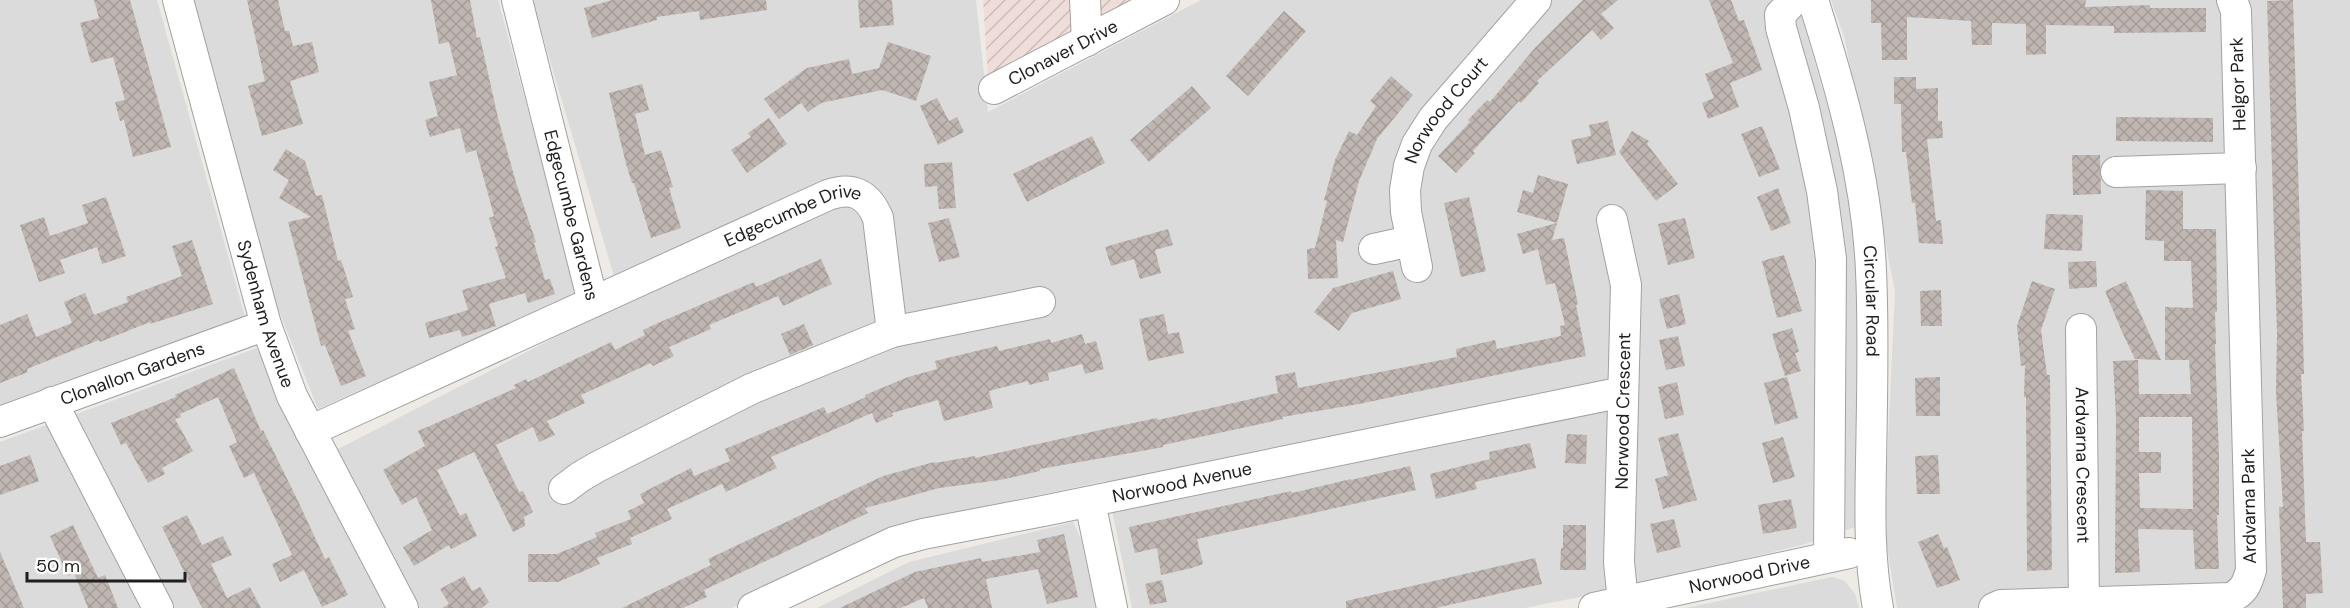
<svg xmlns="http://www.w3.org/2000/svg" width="2350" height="608" font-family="'DM Sans',sans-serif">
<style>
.residential{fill:#dcdbdb}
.military{fill:url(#military-furrows)}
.building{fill:url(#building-cross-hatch);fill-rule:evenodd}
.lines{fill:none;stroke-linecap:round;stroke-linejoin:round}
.minor-casing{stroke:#a2a2a2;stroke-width:32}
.minor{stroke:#fff;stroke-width:30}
.labels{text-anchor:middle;stroke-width:5;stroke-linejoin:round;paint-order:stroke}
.street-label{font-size:18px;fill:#1e1e1e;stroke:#fff}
</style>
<defs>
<pattern id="military-furrows" width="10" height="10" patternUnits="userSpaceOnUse" patternTransform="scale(1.5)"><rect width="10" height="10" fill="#efddd9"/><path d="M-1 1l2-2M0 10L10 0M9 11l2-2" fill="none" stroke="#ccbdba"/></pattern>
<pattern id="building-cross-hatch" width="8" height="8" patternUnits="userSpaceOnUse" patternTransform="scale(1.5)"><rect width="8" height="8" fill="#bfb6b1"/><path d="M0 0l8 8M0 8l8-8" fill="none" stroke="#a49c98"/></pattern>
</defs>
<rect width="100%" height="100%" fill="#eeeae5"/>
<!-- residential -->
<g class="residential">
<path d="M0,0h157l88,317 -245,91z"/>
<path d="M190,0h308l80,294 -260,115 -55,-138z"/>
<path d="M532,0h444l12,112 213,-112h596l52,181 10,139 -4,207 -50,17 -171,42 -109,22h-393l-26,-127 -201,42 -173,85h-317l-79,-158 286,-147z"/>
<path d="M1831,0h519v608h-453l-13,-79 11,-238 -51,-255z"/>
<path d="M257,348l134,260h-391v-166z"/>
<path d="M1073,522l8,17 15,69h-279l92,-46z"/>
<path d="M1832,577l13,4 10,13 4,14h-173z"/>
</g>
<!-- military -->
<path class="military" d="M983,0h149l-144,78z"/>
<!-- building -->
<g class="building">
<path d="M94,0h36l41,147 -38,10 -9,-37 -4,1 -5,-19 10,-2 -12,-43 -22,6 -11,-40 19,-5z"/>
<path d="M247,0h31l7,31h4l4,15 19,-4 7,30 -29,9 13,43 -41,12 -14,-50 17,-5z"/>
<path d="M431,0h39l7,38 3,-1 18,81 19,68 19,56 -2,1 11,37 5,-1 5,15 -27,9 -3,-10 -36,11 7,22 -34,11 -2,-7 -31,8 -4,-15 43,-13 -6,-20 44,-12 -11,-31 3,-1 -9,-28 5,-2 -18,-66 -10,3 -6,-25 -30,9 -5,-17 13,-4 -9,-34 28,-7 -8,-33 -10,2z"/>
<path d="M612,0h154l1,10 -67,10 -1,-9 -42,6v3l-65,18 -8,-30z"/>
<path d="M858,0h34l2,25 -34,3z"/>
<path d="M1583,0h35l-17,14 13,14 -13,12 -9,-10 -55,51 2,2 -18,20 -2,-2 -46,50 2,2 -19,20 -18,-17 32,-34 -2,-2 19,-20 3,2 43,-52z"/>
<path d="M1709,0h22l8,21 5,-1 18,50 -32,13 9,24 -31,12 -6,-16 12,-5 -9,-24 28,-11z"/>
<path d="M1871,0h215l-1,7 65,-2v3h56v24l-92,1v-7l-68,-1v29l-20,1v-31l-34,-1v22h-20l-1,-24 -64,-4v43h-25l-1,-37h-10z"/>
<path d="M2293,0l10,333 1,41h-3l3,57h-2l4,111h14l3,51 -17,1v14h-23l-4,-101h4l-7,-115 1,-59 -10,-332z"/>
<path d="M1284,11l22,20 -58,65 -22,-20z"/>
<path d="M888,42l43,14 -15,45 -34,-11 -61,13 -13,9 -7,-9 -22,16 -15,-20 43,-31 42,-9 3,15 27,-6z"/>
<path d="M1391,76l22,19 -36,44 -18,42 -16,61 -7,-2 2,38 -30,1 -1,-30 8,-1 12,-47 -3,-1 11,-40 14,-29 8,4 19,-29 -6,-5z"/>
<path d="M1894,77h22v12l22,-1v33h4l1,17 -16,1 9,82 5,-1 2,24 -24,-1 -4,-40h-3l-6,-51h-4l-1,-48h-7z"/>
<path d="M642,84l7,26 -14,4 10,41 16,-5 12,37 -4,1 12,40 -30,10 -17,-55h-2l-6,-19 -17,-71z"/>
<path d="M1192,86l19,22 -62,54 -19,-22z"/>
<path d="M937,98l12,23 8,-4 7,15 -26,13 -18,-39z"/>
<path d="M2116,117l97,1v24l-97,-1z"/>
<path d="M769,118l18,26 -40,29 -16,-23 20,-13 -3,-4z"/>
<path d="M1608,121l8,34 -39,9 -6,-24 20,-4 -2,-11z"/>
<path d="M1762,126l18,43 -21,8 -18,-43z"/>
<path d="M1632,131l17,10 -2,3 31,40 -22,17 -37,-49z"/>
<path d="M1092,136l13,27 -78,39 -14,-28z"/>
<path d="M286,149l19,12 11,35 6,-1 16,66 3,-1 12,37 -8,2 10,30 -7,2 18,45 -25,10 -16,-41 -4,1 -33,-124 23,-5 -32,-19 10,-18 -16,-10z"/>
<path d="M2072,155h28l1,39 -28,1z"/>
<path d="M952,162l4,46 -17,1 -2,-23 -12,1 -1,-23z"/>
<path d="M1538,175l30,9 -11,39 -40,-11 6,-22 10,3z"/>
<path d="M1778,188l13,35 -20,8 -14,-34z"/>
<path d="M2146,190l37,1v38h33l1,83h-2l1,32h-1l4,113v58h-2l2,54h-24l-2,-39 -55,-1 2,43 -25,1 1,-156 -3,-56 25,-1 1,34h52l-2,-34h-24v-53l28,1 -2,-47h-27v-20l-19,-1zM2139,417h53l1,92 -53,-1 -1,-35h22v-21h-22z"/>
<path d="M106,197l20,59 -24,8 -5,-17 -37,13 5,13 -26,9 -19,-57 24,-8 6,19 38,-13 -6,-18z"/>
<path d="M1469,197l17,74 -25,6 -17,-74z"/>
<path d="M2046,214l37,1 -1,36 -38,-2z"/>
<path d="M949,218l11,39 -21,5 -11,-39z"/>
<path d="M1685,218l10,40 -27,7 -10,-41z"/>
<path d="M1557,223l-5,17 12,-2 14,66 -2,1 10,51 -227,48 -77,13 1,2 -120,26v2l-21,4 -102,18v2l-40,9 -61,8 -36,10 -38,10 3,5 -164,77 3,7 -24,11h-61l89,-43 -3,-6 175,-83 51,-14 1,1 40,-7v2l139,-31 43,-9 1,2 120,-27 -3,-17 20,-4 3,16 159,-31 -1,-8 39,-9 2,9 64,-13 -1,-10 5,-1 -10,-42 -9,2 -8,-36 -15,5 -6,-20z"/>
<path d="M1168,229l5,16 -18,5 6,23 -21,6 -6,-20 -23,7 -6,-19z"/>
<path d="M192,240l21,64 -63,20v-2l-50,20 -1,-2 -72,29 1,3 -28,11v-58l27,-11 9,23 36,-14 -8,-21 21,-9 9,22 34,-13 -2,-5 56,-21 -10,-30z"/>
<path d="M1784,255l18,56 -25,7 -15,-57z"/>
<path d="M821,259l11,25 -49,22 -5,-10 -69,29 2,4 -42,18 5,9 -21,10 -2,-3 -70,32 4,8 -38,18 8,14 -16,7 -6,-15 -37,18 23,47 4,-1 10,21 -9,5 1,9 -12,6 -39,-80 -37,18 23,46 6,-3 11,23 -26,13 -2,-4 -35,21 -11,-19 29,-17 -16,-33 -14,8 -19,-35 42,-24 -7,-15 98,-43 -2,-3 12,-6 2,3 83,-40 4,8 30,-15 -2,-5 15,-7 96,-41 2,5z"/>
<path d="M2096,261l1,26 -28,2 -1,-27z"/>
<path d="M1393,271l8,28 -49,14 -13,18 -25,-19 19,-24z"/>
<path d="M2032,281l23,8 -14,41 6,45h3l2,195 -25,1 -1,-174h-2l1,-32 -4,1 -4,-40z"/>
<path d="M2126,281l35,79 -26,-1 -13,-27 -17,-41z"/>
<path d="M1941,290l1,36h-21l-1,-35z"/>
<path d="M1679,294l7,30 -19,5 -8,-30z"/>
<path d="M1164,314l4,20 11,-2 5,21 -36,8 -9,-42z"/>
<path d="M804,324l9,21 -23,10 -9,-21z"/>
<path d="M1792,328l7,24 -4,1 6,18 -16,5 -13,-42z"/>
<path d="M1082,334l3,10 11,-3 8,28 -19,5 -3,-10 -34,9 1,7 -20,5 -1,-4 -39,10 4,17 -49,13 -6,-21 -46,13 1,3 -17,7 -4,-10 -101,44 6,11 -51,24 -4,-8 -55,25 5,10 -42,19 2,6 -35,14 3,6 -42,18h-30v-28h29l40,-17 -2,-4 36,-14 -3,-8 16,-8 -4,-9 51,-26 3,8 36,-15 -5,-12 19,-8 80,-34 3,7 39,-17 -1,-2 43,-18 29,-8 -2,-8 62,-15 2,5 51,-12 1,4z"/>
<path d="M1678,336l7,30 -19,4 -7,-30z"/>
<path d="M234,368l27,63 2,-1 36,73 26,56 4,-2 19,38 -26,12 -18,-37 -24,12 -8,-18 20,-9 -38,-82 -10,5 -15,-32 8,-4 -19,-45 -38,17 1,3 -6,2 18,32 -31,17 3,6 -17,9 -22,-40 -5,2 -10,-22 65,-26 -1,-2z"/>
<path d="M1787,377l11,41 -23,7 -11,-42z"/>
<path d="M1940,377v39h-24l-1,-38z"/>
<path d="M1677,382l7,33 -19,4 -7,-32z"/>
<path d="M1678,433l19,67 -34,9 -8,-30 13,-4 -10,-37z"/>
<path d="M1567,434l20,1 -1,29 -21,-1z"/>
<path d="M1783,437l12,40 -22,6 -11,-40z"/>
<path d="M1530,443l6,25 -61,14 2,7 -41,10 -6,-25 60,-15 -1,-7z"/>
<path d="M30,455l9,26 -39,14v-29z"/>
<path d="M1938,455l2,39h-23l-2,-38z"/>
<path d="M1410,466l6,24 -219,49 6,25 -11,4 -31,7 -4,-27 -22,5 -6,-26 162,-36 1,2 59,-14v1z"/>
<path d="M1791,499l6,29 -34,6 -5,-29z"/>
<path d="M187,515l15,30 21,-9 9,19 -21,9 16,34 23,-11 11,21h-59l-40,-81z"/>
<path d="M1674,519l7,28 -24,6 -7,-29z"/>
<path d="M73,525l25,53 7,-3 13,33h-30l-14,-35 -6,3 -18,-40z"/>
<path d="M1563,525h23v45h-26l1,-22h2z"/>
<path d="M1064,534l14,63 -31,7 -9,-35 -52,10 6,29h-64l-4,-10 -23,10h-61l75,-36 66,-14 1,4 58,-10 -3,-12z"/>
<path d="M1938,534l6,14 3,-1 13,33 -23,8 -19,-46z"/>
<path d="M0,552l24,56h-24z"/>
<path d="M1535,558l7,26 -106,24h-90v-7z"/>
<path d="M464,576l8,15 8,-4 9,15 -7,6h-40l7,-4 -9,-15z"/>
<path d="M1162,580l5,22 -17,3 -5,-21z"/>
</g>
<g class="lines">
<!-- minor casing -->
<g class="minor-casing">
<g id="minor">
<path id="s1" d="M178,0l88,325 26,71 111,212"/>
<path id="s2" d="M517,0l76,302"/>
<path d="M1085,0l2,41"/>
<path d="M1794,0l-14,15 1,13 23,80 18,83 9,68 -2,298"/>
<path id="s3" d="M1813,0c28,88 54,178 58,271 3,64 1,128 0,192 -1,49 -2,96 7,145"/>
<path id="s4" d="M994,89l170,-89"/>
<path d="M2116,172l125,-4"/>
<path d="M1612,220l14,65 -7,277 4,40"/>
<path d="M1374,249l37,-8"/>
<path id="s5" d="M1417,267l-11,-55 -1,-22 4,-24 8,-22 16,-25 103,-119"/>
<path id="s6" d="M2081,329l3,274"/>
<path d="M52,402l106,206"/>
<path id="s7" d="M0,422l266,-97"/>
<path id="s8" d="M310,431l518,-236c24,-9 40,-1 50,23l14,114"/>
<path d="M564,489l16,-12 17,-10 154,-78 141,-57 148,-30"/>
<path d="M1090,502l22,106"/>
<path id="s9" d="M753,608l141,-66 29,-8 120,-23 580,-119"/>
<path id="s10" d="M1594,608l255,-55"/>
<path d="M1994,608l7,-3 229,-7c14,-6 17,-14 21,-28l-15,-559 -4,-11"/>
</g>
</g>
<!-- minor -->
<use href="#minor" class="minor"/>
</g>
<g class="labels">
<!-- street labels -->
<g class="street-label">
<text dy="6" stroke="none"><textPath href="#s4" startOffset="78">Clonaver Drive</textPath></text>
<text transform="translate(2238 84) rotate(-92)" y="6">Helgor Park</text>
<text dy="6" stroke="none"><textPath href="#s5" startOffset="170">Norwood Court</textPath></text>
<text dy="6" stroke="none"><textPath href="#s2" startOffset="222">Edgecumbe Gardens</textPath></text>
<text dy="6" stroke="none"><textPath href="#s8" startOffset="530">Edgecumbe Drive</textPath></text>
<text dy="6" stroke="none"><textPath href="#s3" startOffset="308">Circular Road</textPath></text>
<text dy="6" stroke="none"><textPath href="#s1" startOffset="326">Sydenham Avenue</textPath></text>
<text dy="6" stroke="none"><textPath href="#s7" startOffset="141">Clonallon Gardens</textPath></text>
<text transform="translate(1623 411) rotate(-89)" y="6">Norwood Crescent</text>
<text dy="6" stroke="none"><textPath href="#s6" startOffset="136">Ardvarna Crescent</textPath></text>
<text dy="6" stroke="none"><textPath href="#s9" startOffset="450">Norwood Avenue</textPath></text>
<text transform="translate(2249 506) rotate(-91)" y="6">Ardvarna Park</text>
<text dy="6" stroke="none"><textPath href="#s10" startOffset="159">Norwood Drive</textPath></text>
</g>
</g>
<!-- scale -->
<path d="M27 572v9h158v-9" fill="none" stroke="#1e1e1e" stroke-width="3"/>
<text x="36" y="572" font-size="18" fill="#1e1e1e" stroke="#ffffff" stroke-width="4.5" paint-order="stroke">50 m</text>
</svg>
